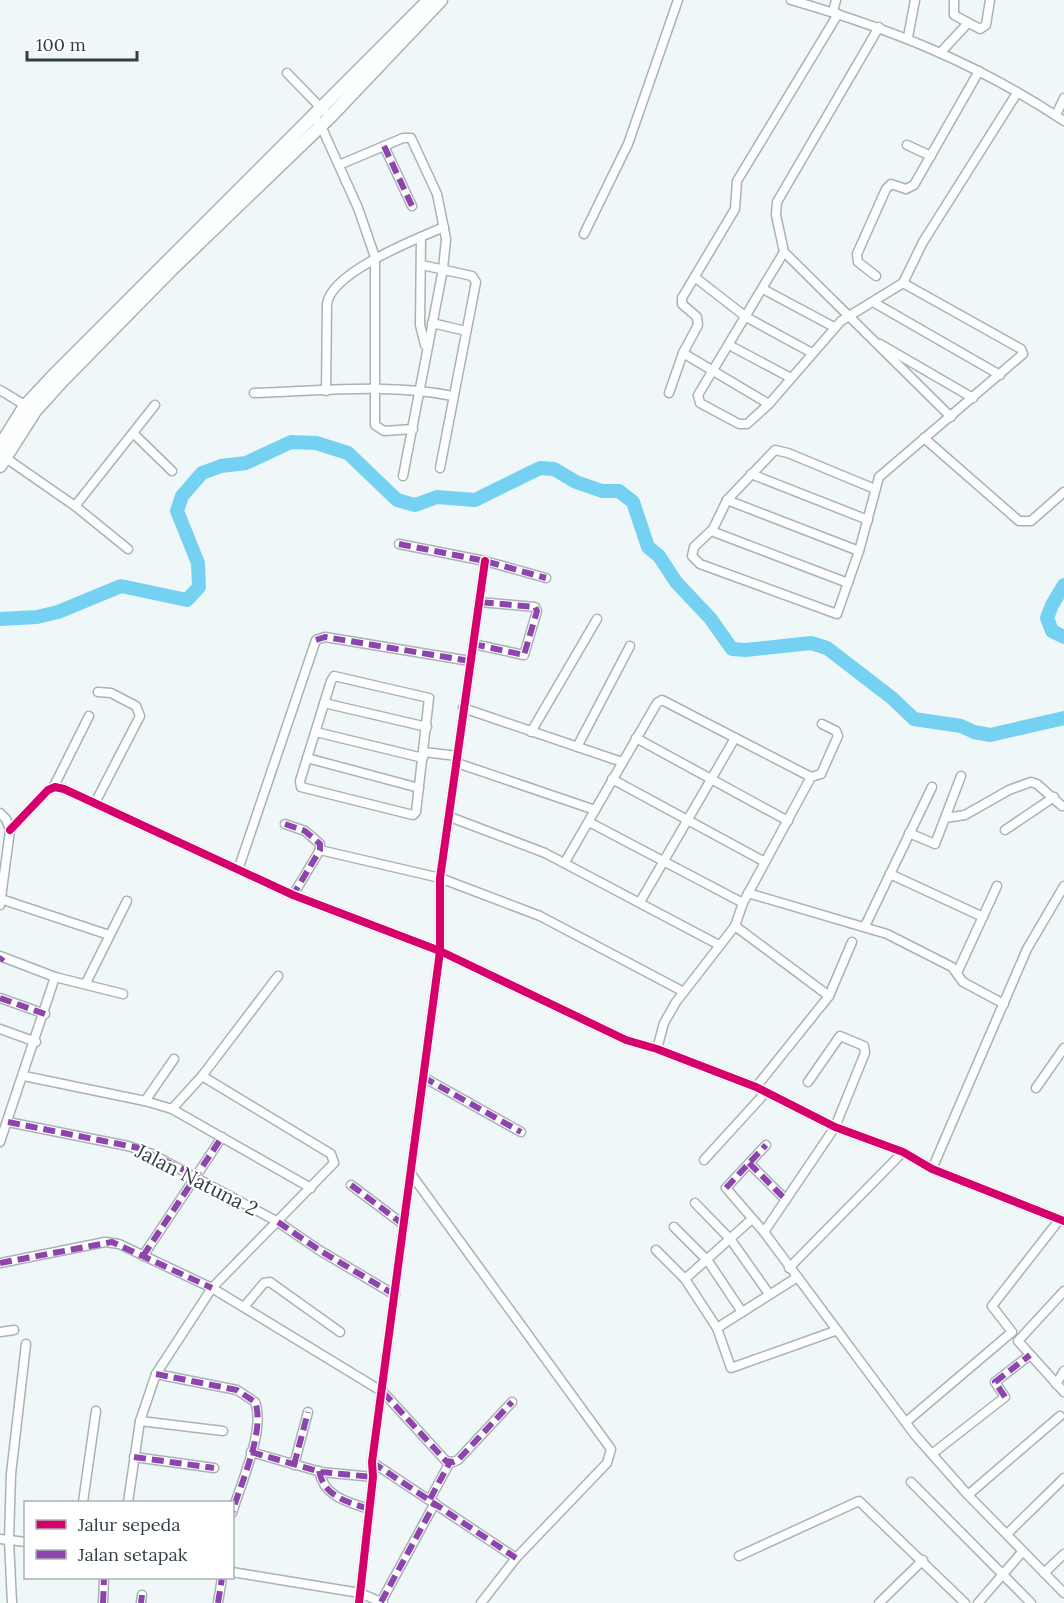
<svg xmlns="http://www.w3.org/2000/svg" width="1064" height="1603" font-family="Lora,serif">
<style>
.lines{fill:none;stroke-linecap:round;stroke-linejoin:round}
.river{stroke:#75d1f1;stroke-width:14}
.minor-casing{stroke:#aab2b5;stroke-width:11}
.highway-casing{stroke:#aab2b5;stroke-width:15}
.minor{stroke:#fdfefe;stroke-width:8}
.highway{stroke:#fdfefe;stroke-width:12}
.quiet{stroke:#8e44ad;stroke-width:6;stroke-dasharray:12 6;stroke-linecap:butt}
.cycleway-casing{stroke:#fff;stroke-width:11}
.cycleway{stroke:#d6006c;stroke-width:8}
.labels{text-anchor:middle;stroke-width:4.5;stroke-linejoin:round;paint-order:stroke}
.street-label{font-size:20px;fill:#333f44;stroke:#fff}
</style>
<rect width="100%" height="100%" fill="#f0f7f9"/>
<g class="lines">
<!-- river -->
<g class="river">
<path d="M1064,585l-12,20 -5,13 5,13 12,6"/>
<path d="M0,619l37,-2 21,-5 63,-26 66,14 12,-13 -1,-24 -21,-52 5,-15 20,-23 19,-7 25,-3 45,-21 25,1 32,10 49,47 18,5 22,-8 38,3 65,-32 14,1 22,13 26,9h17l14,11 15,45 11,9 17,26 34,36 22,31 14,1 65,-7 16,5 65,50 22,21 47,7 13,6 16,3 74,-17"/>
</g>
<!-- minor casing -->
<g class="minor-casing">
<g id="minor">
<path d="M791,0c100,29 186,63 273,121"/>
<path d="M954,0v15l26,14 6,-4 4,-25"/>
<path d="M833,12l3,-12"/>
<path d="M879,27l-102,175 -1,13 8,37 -86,143 2,8 39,21h8l22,-20 72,-83 62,-38 20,-41 94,-149"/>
<path d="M908,37l7,-37"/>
<path d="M942,51l26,-28"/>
<path d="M287,73l37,38"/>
<path d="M1056,115l8,-17"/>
<path d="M314,117l7,9 37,82 17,49v168l9,6 29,-2"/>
<path d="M907,145l24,11"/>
<path d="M384,146l28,60"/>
<path d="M339,165l64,-27h8l26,56 9,45 -3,30 -40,207"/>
<path d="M584,234l44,-90 50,-144"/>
<path d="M421,237l-1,88 5,20"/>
<path d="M784,252l167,165"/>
<path d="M422,265l50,11 4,6 -36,186"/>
<path d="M876,276l-18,-14 -1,-8 29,-65 5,-5 15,5 8,-4 65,-114"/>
<path d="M696,278l50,39 66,36"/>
<path d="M763,289l71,38"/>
<path d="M873,302l127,73"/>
<path d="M432,323l34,8"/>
<path d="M880,344l93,54"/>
<path d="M729,345l62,33"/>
<path d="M683,353l86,51"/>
<path d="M0,390l28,17"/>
<path d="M326,391l1,-87c4,-32 89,-65 117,-77"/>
<path d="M254,393c67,-2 133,-10 199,3"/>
<path d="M669,393l14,-40 15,-28 -1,-8 -15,-13v-6l53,-89 2,-28 101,-167"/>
<path d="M134,434l38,37"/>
<path d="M924,438l95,83h12l33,-29"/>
<path d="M0,454l75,52 80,-101"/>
<path d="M751,474l117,46"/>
<path d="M727,500l132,51"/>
<path d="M75,506l53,43"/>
<path d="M713,529l-19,18 -2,9 8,8 137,50 22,-63 20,-74 144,-123 -2,-5 -118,-66"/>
<path d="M399,544l86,17 61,17"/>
<path d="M848,583l-134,-51 -1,-3 14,-29 48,-50 13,3 87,36"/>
<path d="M473,644l51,11 13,-44 -2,-4 -56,-5"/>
<path d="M334,676l95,22 -13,114 -3,3 -112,-28 -1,-6 31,-100z"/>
<path d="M324,703l103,24"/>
<path d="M463,708l159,54"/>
<path d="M316,732l107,26"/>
<path d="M531,732l66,-113"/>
<path d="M636,738l152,83"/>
<path d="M577,747l53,-101"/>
<path d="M424,752l33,4"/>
<path d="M307,758l112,30"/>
<path d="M457,763l138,47"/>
<path d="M811,777l10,-3 17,-38 -2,-5 -14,-7"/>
<path d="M612,779l153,83"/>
<path d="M53,788l36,-72"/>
<path d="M95,803l45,-87 -4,-10 -25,-13 -13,-1"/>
<path d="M0,813l6,6 4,11 -10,75"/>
<path d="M450,817l95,36 174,92"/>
<path d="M945,818l16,-42"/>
<path d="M589,822l154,81"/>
<path d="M285,824l20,7 15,13v6l-27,45"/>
<path d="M10,830l38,-40 7,-3 9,2 229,106 147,56 186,89 31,9 99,38 79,40 68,25 29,17 132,52"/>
<path d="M1005,830l49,-33"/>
<path d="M909,833l26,11 10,-26 20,-3 44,-25 22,-8 6,2 25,22"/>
<path d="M320,850l120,28 100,38 144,76"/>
<path d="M565,862l92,-159 5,-3 149,77 -68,126 -8,23 -59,76 -12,21 -7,26"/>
<path d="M238,870l78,-230 9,-3 145,24"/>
<path d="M890,874l93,43"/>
<path d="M748,893l139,41 65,33 11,15 41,22"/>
<path d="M1,899l108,36"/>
<path d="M640,902l95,-164"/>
<path d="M735,926l94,70 -73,91"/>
<path d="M865,926l67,-139"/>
<path d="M0,956l55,21 -55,165"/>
<path d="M957,973l40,-87"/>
<path d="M55,977l68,17"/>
<path d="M86,983l41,-82"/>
<path d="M829,996l23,-54"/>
<path d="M0,998l45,16"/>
<path d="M0,1029l36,13"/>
<path d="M24,1076l121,25 27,8 139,79"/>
<path d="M423,1077l98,55"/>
<path d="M1036,1088l28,-40"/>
<path d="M145,1101l29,-42"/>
<path d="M172,1109l30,-33 76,-100"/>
<path d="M8,1122l120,24 24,8 126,68 41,28 76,45"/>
<path d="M766,1145l-40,43 38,44 151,203 53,60 96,98"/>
<path d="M704,1160l62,-68"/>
<path d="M749,1163l37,37"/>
<path d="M932,1169l95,-220 37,-63"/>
<path d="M411,1174l200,275 -4,14 -91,95 -35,45"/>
<path d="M351,1185l53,40"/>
<path d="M695,1203l36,37 38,54"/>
<path d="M674,1227l34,34 34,51"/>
<path d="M764,1232l71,-105 30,-74 -1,-7 -24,-10 -32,46"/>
<path d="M656,1250l29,29 32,49 14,40 104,-37"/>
<path d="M143,1256l79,-119"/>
<path d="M0,1263l105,-21 14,2 93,44 171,104 63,69 7,1 5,-2 54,-58"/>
<path d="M789,1268l114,-116"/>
<path d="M685,1279l67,-60"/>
<path d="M1064,1291l-46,50 46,51"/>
<path d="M244,1307l20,-24 6,-1 70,50"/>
<path d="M717,1328l79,-50"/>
<path d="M0,1332l14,-2"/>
<path d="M156,1374l81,16 18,12c11,28 -15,83 -23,111"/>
<path d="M1056,1384l8,-13"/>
<path d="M140,1421l83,10"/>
<path d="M906,1422l106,-90 -20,-26 68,-87"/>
<path d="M251,1452l70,20 52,5"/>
<path d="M932,1454l73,-57 -10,-15 35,-27"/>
<path d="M134,1457l80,11"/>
<path d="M372,1462l144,96"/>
<path d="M294,1465l14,-53"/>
<path d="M319,1471c5,26 29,31 50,38"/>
<path d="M911,1482l120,121"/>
<path d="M968,1495l92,-79"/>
<path d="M430,1499l20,-37"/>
<path d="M83,1502l13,-91"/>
<path d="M128,1502l12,-81 16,-47 56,-86 122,-125 -3,-9 -129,-78"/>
<path d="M1007,1534l57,-56"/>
<path d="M0,1539l26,3"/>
<path d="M739,1556l120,-55 106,102"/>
<path d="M232,1572l128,21 23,10"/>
<path d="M1044,1573l20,-19"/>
<path d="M381,1602l54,-99"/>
<path d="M12,1603l-3,-63 2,-66 15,-130"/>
<path d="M103,1603l1,-25"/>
<path d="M141,1603l1,-8"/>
<path d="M218,1603l4,-25"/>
<path d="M359,1603l14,-126 -1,-15 68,-511v-73l45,-317"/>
<path d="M879,1603l44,-43"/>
<path d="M978,1603l45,-52"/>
</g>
</g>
<!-- highway casing -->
<g class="highway-casing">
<g id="highway">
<path d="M0,446l25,-40 28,-30 376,-376"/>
<path d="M0,466l35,-55 27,-30 110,-112 158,-152 111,-117"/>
</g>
</g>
<!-- minor -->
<use href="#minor" class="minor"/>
<!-- highway -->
<use href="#highway" class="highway"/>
<!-- quiet -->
<g class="quiet">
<path d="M384,146l28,60"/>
<path d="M399,544l86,17 61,17"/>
<path d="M316,640l9,-3 145,24"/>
<path d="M473,644l51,11 13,-44 -2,-4 -56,-5"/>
<path d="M285,824l20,7 15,13v6l-27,45"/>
<path d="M0,961l3,-4"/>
<path d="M0,998l45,16"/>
<path d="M423,1077l98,55"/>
<path d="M8,1122l131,26 57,28"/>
<path d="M749,1163l37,37"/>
<path d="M351,1185l53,40"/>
<path d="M726,1188l40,-43"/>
<path d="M278,1222l41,28 76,45"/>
<path d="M143,1256l79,-119"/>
<path d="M0,1263l112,-21 100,46"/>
<path d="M156,1374l81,16 18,12c11,28 -15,83 -23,111"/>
<path d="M383,1392l63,69 7,1 5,-2 54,-58"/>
<path d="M1005,1397l-10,-15 35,-27"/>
<path d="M251,1452l70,20 52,5"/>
<path d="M134,1457l80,11"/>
<path d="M372,1462l144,96"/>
<path d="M294,1465l14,-53"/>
<path d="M319,1471c5,26 29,31 50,38"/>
<path d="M430,1499l20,-37"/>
<path d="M381,1602l54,-99"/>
<path d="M103,1603l1,-25"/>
<path d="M141,1603l1,-8"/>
<path d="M218,1603l4,-25"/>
</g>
<!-- cycleway casing -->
<g class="cycleway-casing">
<g id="cycleway">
<path d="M10,830l38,-40 7,-3 9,2 229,106 147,56 186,89 31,9 99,38 79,40 68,25 29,17 132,52"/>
<path d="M359,1603l14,-126 -1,-15 68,-511v-73l45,-317"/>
</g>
</g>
<!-- cycleway -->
<use href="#cycleway" class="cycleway"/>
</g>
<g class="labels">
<!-- street labels -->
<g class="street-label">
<text transform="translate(197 1180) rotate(27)" y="7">Jalan Natuna 2</text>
</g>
</g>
<!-- legend -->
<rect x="24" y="1501" width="210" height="78" fill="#ffffff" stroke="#adb2b4" stroke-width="1.5"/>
<rect x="36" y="1520" width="30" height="9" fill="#d6006c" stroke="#adb2b4" stroke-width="1.5"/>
<text x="78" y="1531" font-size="18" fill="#333f44">Jalur sepeda</text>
<rect x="36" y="1550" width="30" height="9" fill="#8e44ad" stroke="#adb2b4" stroke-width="1.5"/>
<text x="78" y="1561" font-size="18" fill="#333f44">Jalan setapak</text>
<!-- scale -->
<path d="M27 51v9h110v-9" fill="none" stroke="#333f44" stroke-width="3"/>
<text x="36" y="51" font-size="18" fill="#333f44" stroke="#ffffff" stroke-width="4.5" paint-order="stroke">100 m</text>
</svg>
